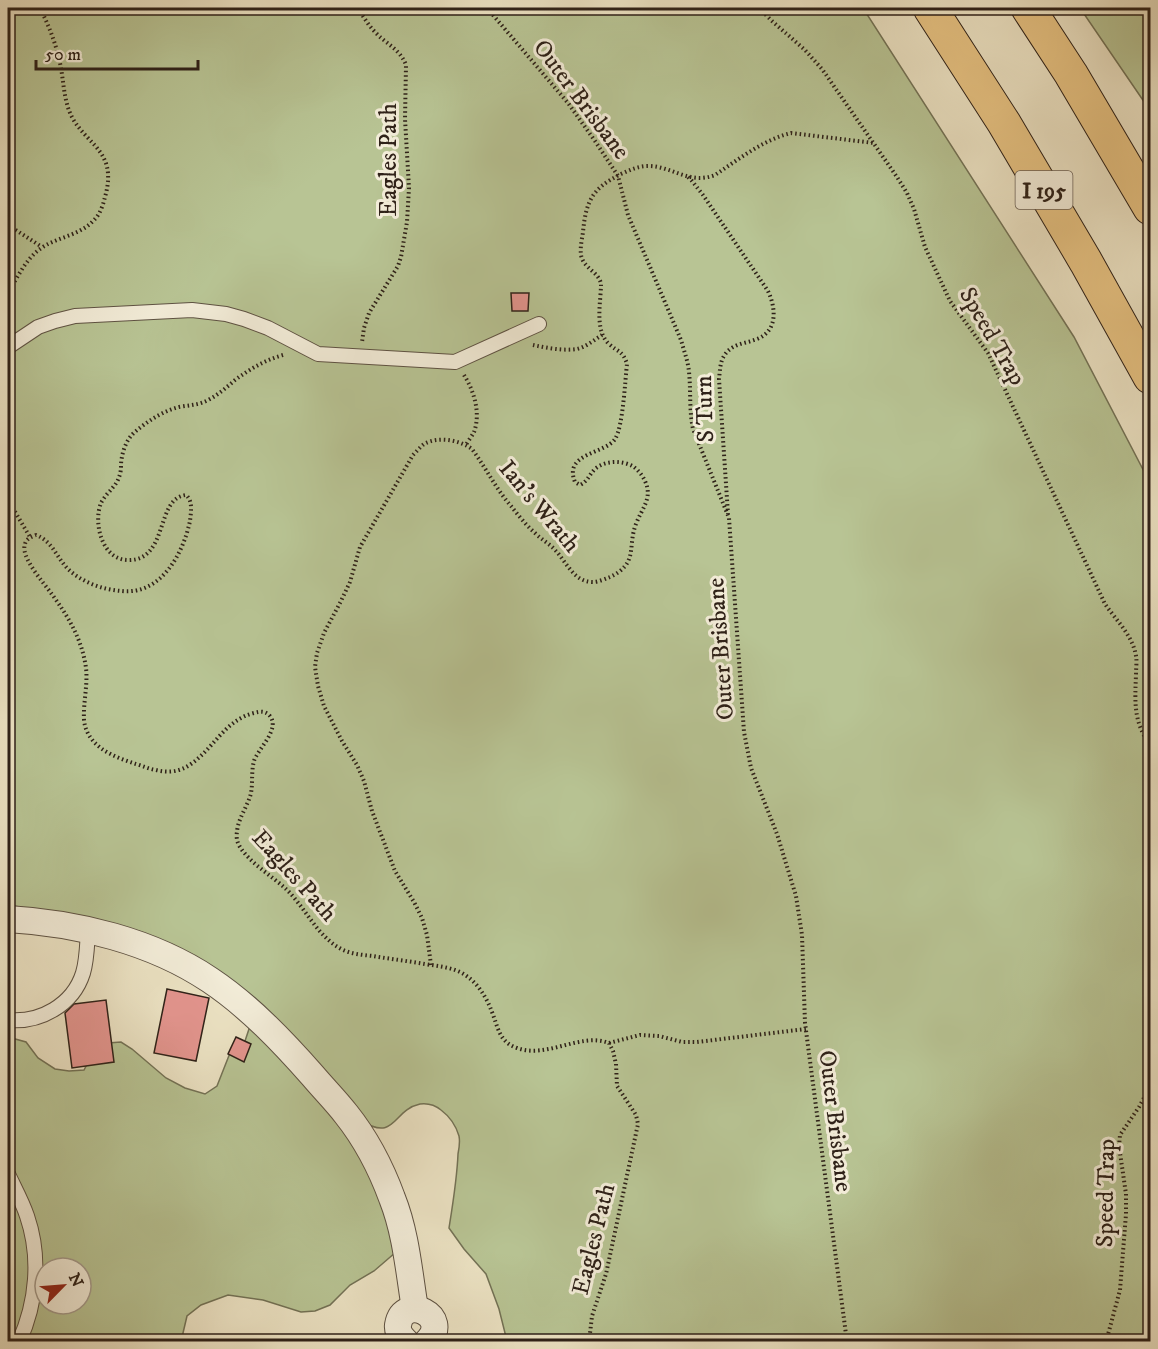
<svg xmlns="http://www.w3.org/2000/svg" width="1158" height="1349" font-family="'IM FELL DW Pica',serif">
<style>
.green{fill:#b8c494;stroke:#737256;stroke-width:1.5;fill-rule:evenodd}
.building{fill:#e4958f;stroke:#2e2118;stroke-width:1.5}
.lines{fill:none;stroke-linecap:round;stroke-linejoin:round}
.lane-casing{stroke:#5e5243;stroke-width:16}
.street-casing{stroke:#5e5243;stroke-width:28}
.highway-casing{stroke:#2e2118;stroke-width:35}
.path{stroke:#2e2118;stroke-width:4;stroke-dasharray:1.5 3;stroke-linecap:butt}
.lane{stroke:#f3edd9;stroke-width:14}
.street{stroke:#f3edd9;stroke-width:26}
.highway{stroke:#e6c282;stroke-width:33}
.labels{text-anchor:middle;stroke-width:6;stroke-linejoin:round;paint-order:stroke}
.shield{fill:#f3edd9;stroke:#695e52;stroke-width:1.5}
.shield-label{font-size:22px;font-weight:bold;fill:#2e2118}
.street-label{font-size:24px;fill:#2e2118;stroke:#f3edd9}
</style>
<rect width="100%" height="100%" fill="#ece3c4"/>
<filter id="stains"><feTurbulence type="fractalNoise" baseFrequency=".00333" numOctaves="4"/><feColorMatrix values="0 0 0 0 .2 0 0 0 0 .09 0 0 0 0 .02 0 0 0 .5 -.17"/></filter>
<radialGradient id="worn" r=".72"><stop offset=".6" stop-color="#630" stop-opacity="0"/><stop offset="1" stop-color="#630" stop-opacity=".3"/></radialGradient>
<!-- green -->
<g class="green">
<path d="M8,8h855l211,329 76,146v858h-643l-8,-32 -13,-35 -22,-25 -15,-21c4,-25 8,-49 9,-74 1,-5 2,-13 1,-18 -3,-10 -10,-20 -18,-26 -6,-5 -13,-7 -21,-6 -28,6 -23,38 -59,17l-97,-108 -182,-95 -74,-13z"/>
<path d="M1080,8h70v100l-1,1z"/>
<path d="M250,1026l114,116 32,110 -22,19 -24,14 -20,20 -15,6 -14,1 -38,-12 -35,-5 -27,10 -14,11 -4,17 -1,8 -174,1v-305l18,5 12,16 17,11 14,2 15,-1 9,-17 15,-10 13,-1 11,7 34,29 19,10 20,6 12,-8 13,-33 15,-12zM45,1268h36v36h-36z"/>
</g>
<!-- building -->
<g class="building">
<path d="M511,293h18l-1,18h-16z"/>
<path d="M167,989l42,9 -13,63 -42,-8z"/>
<path d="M106,1000l8,62 -42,6 -7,-55 9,-9z"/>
<path d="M236,1037l15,7 -7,18 -16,-8z"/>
</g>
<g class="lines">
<!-- lane casing -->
<g class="lane-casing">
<g id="lane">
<path d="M8,347l30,-20 17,-6 20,-5 117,-6 34,4 18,5 24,9 50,26 137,8 84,-38"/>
<path d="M8,1020c32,3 65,-15 75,-47 4,-13 4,-28 5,-42"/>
<path d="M8,1174c6,13 14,27 19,42 14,41 10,86 -8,126"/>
</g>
</g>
<!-- street casing -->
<g class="street-casing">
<g id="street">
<path d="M8,919c69,4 144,22 202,61 39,26 73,62 103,96 11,13 23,25 33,38 20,25 35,54 46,84 14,35 17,74 23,111"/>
<path d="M406,1342c-5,-5 -9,-10 -8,-17 5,-32 55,-9 29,17"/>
</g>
</g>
<!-- highway casing -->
<g class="highway-casing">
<g id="highway">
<path d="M930,8l74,115 82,139 64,115"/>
<path d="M1028,8l43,66 79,134"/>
</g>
</g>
<!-- path -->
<g class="path">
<path d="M358,8c5,8 10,17 17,24 11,12 25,17 31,33l-1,54 4,69 -2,34 -6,35 -3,9 -29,47 -5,15 -2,14"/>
<path d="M487,8l81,95 27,38 23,35 10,39 53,125c3,11 7,21 8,32 2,19 0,38 4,57l36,89 15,214 7,36 26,66 19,62 6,39 3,88 42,319"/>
<path d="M759,8l13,13 33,29 17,19 75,108 10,16 7,16 11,38 25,54 38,52 117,251c11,16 28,32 31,52 1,5 0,12 0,18 -1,28 -3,47 14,71"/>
<path d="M688,177l4,4 11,14 65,96c8,17 10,40 -11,48 -12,5 -25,4 -33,17 -4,6 -4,15 -5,23l9,135"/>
<path d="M8,225l34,22"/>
<path d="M8,293c9,-15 18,-34 32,-44 16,-12 39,-13 53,-28 7,-6 10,-16 12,-24 15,-52 -28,-53 -38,-93 -4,-14 -4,-30 -8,-45 -4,-18 -11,-35 -19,-51"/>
<path d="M533,345c14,3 30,6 44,4 9,-2 17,-9 25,-14"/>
<path d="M283,355c-18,5 -33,14 -48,25 -8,7 -16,14 -25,19 -10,6 -20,6 -31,8 -16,4 -31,14 -43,24 -10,8 -14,21 -15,33 0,3 0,9 -2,13 -3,10 -13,16 -18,26 -8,20 1,57 27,57 41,1 27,-62 58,-65 7,6 5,17 4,26 -7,33 -29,74 -68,70 -19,-1 -41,-9 -55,-23 -11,-12 -15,-27 -31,-33 -5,2 -10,4 -11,9 -5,13 19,39 26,49 17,23 31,46 35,75 2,17 -3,35 -2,52 3,27 30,37 52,44 7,2 13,5 20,6 12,3 24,2 35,-6 23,-16 34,-44 63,-51 6,-2 11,-2 15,2 13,13 -12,35 -15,46 -3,11 -1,21 -3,32 -3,13 -13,25 -14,39 -1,5 0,10 3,15 10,16 32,29 46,42 20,19 31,48 57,61 9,4 20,5 30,6 17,3 35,5 52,8 12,2 24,3 35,8 16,8 26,24 32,40 6,15 7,30 25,36 30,11 64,-16 92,-5l4,8 3,13 1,22 19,29 2,9 -32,150 -14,42 -3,26"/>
<path d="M464,375c10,16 17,38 10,57 -2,4 -6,9 -8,13"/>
<path d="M8,500l22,37"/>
<path d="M431,965l-4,-30 -5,-17 -8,-16 -19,-31 -23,-60 -8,-30 -7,-16 -15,-24 -18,-35 -6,-20 -3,-19 2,-14 7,-20 17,-32 9,-19 10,-35 53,-92c4,-4 7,-8 11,-11 14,-8 36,-4 48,5 14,19 24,40 39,57 7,9 15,19 24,27 7,7 15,11 21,18 11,12 18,31 37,31 5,0 12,-3 17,-5 29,-14 17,-30 26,-53 6,-16 17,-26 9,-43 -2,-5 -7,-11 -11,-14 -11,-7 -29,-7 -39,2 -6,6 -7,12 -15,16l-5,-3c-12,-29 30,-28 40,-43 8,-12 10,-58 12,-75 -4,-13 -9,-12 -18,-20 -15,-14 -8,-42 -8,-60 -2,-12 -18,-16 -20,-29 -1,-8 1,-16 2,-23 3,-32 10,-44 38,-58 9,-4 17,-8 27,-8 24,0 41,19 67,9 24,-16 48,-35 76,-42l83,10"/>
<path d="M609,1043l31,-8 19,1 23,6h15l109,-13"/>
<path d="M1106,1342l14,-52 6,-76v-20l-7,-48 1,-11 19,-28 11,-20"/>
</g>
<!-- lane -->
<use href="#lane" class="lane"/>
<!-- street -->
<use href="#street" class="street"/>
<!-- highway -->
<use href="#highway" class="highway"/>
</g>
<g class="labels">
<!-- shield labels -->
<rect class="shield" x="1015.5" y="171" width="57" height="38" rx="4.5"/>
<g class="shield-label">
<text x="1044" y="198">I 195</text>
</g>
<!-- street labels -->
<g class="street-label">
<text transform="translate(582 99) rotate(53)" y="8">Outer Brisbane</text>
<text transform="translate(388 160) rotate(-90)" y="8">Eagles Path</text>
<text transform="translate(993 336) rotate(60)" y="8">Speed Trap</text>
<text transform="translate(704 409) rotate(-92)" y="8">S Turn</text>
<text transform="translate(540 506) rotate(50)" y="8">Ian's Wrath</text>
<text transform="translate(720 649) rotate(-94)" y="8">Outer Brisbane</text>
<text transform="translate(295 875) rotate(48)" y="8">Eagles Path</text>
<text transform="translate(836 1121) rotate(83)" y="8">Outer Brisbane</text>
<text transform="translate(1105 1193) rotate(-89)" y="8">Speed Trap</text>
<text transform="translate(593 1239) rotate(-76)" y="8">Eagles Path</text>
</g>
</g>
<!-- margin -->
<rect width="1158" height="1349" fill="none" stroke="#ece3c4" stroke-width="30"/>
<rect x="9" y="9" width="1140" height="1331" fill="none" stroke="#2e2118" stroke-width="3"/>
<rect x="15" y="15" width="1128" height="1319" fill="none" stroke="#2e2118" stroke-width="1.5"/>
<!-- north arrow -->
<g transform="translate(63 1286) rotate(65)"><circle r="28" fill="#f3edd9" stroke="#a49b8c" stroke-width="1.5"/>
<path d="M0-4.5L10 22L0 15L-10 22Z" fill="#8f2418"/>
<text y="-9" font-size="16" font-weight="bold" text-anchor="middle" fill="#2e2118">N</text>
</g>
<!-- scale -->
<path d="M36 60v9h162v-9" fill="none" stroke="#2e2118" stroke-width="3"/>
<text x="45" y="60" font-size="18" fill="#2e2118" stroke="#f3edd9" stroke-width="4.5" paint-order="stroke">50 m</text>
<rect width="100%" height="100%" filter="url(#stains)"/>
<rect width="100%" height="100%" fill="url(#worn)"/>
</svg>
